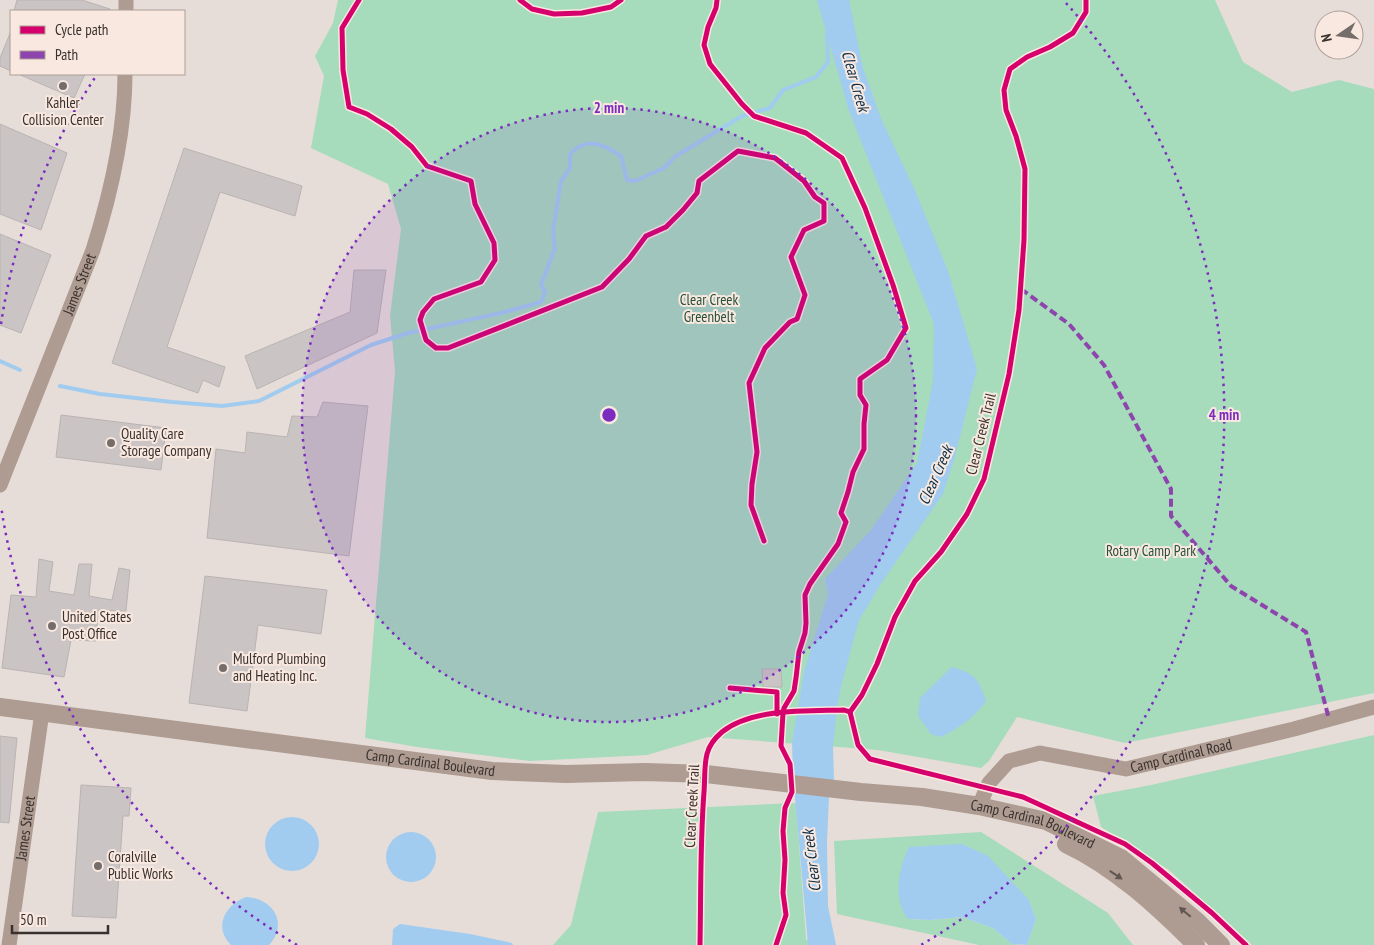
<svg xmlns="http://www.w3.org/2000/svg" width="1374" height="945" font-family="'PT Sans Narrow',sans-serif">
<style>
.green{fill:#a6dbbc}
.water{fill:#a1ccf0}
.pier{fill:#e6ddd8}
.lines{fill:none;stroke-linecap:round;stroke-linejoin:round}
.stream{stroke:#a1ccf0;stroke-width:4}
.building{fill:#cac4c4;stroke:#b9b3b2}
.minor{stroke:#ae9b91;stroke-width:15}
.tertiary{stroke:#ae9b91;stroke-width:18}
.quiet{stroke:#8e44ad;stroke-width:4;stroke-dasharray:8 4;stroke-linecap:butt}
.cycleway-casing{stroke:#f9e8df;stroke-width:8}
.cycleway{stroke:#d6006c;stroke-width:5}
.oneway{fill:#615651}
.ring{fill:none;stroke:#7b2cbf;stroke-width:2.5;stroke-dasharray:2.5 5}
.poi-dot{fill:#756d6a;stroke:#f9e8df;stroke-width:2}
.labels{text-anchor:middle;stroke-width:4;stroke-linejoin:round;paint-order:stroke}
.poi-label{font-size:15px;fill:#38312e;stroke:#f9e8df;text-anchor:start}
.street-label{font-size:15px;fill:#38312e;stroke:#f9e8df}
.park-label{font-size:15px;fill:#25513b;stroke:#f9e8df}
.water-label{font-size:16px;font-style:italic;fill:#0b2e49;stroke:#f9e8df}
.centre{fill:#7b2cbf;stroke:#f9e8df;stroke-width:2.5}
.ring-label{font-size:15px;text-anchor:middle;font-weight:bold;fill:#7b2cbf;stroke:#f9e8df;stroke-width:4;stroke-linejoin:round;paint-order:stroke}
</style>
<rect width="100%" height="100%" fill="#e6ddd8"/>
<!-- green -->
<g class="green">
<path d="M338,0h877l28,62 49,30 47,-12 35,9v604l-249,50 -108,-26 -28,44 -8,7 -103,-18 -170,-13 -61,18 -117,6 -113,-14 -52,-9 30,-367 -5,-55 11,-87 -13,-45 -77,-36 13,-72 -9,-20 18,-33z"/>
<path d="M1374,735v210h-122l-83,-75 -68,-43 -8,-31 58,-11z"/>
<path d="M796,803l10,136 2,2v4h-255l18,-20 27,-113z"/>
<path d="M981,832l127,81 25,32h-106l9,-26 -7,-19 -121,19 23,1 31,-3 31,11 19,16 10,1h-43l-142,-31 -3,-73z"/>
</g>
<!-- water -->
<g class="water">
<path d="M817,0h32l14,68 19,53 32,67 34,83 29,98 -23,91 -11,34 -61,88 -23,38 -18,66 -4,21 -4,39 1,33 -5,18 -2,45 1,64 8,39h-28l-15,-171 -1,-31 12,-71 24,-78 -3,-15 46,-49 46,-67 16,-82 1,-57 -85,-213z"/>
<path d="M952,667c23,7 26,11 34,34 -11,16 -27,27 -45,36l-10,-3 -13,-18 2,-18z"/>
<circle cx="292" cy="844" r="27"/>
<circle cx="411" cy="857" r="25"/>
<path d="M962,844l26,12 41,44 7,19 -9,26 -15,-1 -19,-16 -31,-11 -31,3 -23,-1c-16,-20 -9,-51 1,-72z"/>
<path d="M246,897c27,1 43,27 23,48h-38c-18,-18 -6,-40 15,-48z"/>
<path d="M400,924l70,10 42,9 1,2h-121l1,-16z"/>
</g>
<!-- pier -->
<path class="pier" d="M839,707v6l-42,1v-5z"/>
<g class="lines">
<!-- stream -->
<g class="stream">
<path d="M0,361l20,9"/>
<path d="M60,386l40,8 72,8 50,4 37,-5 112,-56 37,-12 93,-20 40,-11 4,-10 -4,-7 14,-37 -2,-17 8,-50 9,-13v-14c17,-18 33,-10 51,2l6,24 8,1 29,-13 12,-12 66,-40 28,-8 13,-18 33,-13 12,-15 -1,-30"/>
</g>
</g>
<!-- building -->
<g class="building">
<path d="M17,0h65l28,9v2h-96z"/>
<path d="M11,31v40l-11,-5v-8z"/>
<path d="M18,74h67l-11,24z"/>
<path d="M0,124l67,29 -26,77 -41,-16z"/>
<path d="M184,148l118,38 -7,30 -75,-24 -53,155 58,20 -6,20 -16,-7 -5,13 -86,-30z"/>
<path d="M0,234l51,21 -30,78 -21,-8z"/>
<path d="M354,270h32l-9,63 -120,56 -12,-33 105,-44z"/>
<path d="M323,402l45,4 -19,150 -142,-18 9,-89 29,4 2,-21 40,5 5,-21 25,1z"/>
<path d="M61,415l105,13 -5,42 -105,-13z"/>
<path d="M39,559l14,3 -4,29 25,4 5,-31h13l-3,32 23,4 7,-32 11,2 -4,41 -28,-1 -2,31 -25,-1 -7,37 -62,-9 9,-73 25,2z"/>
<path d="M205,576l122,14 -6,44 -63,-9 -11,86 -58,-8z"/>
<path d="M762,669h19l1,18h-19z"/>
<path d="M0,736l17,2 -8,85 -9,-1z"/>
<path d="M81,785l50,3 -2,28h-6l-7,102 -44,-2z"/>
</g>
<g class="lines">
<!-- minor -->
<g class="minor">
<path d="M126,0v11"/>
<path id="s1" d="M0,485l93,-235c18,-57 32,-116 32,-176"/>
<path id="s2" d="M979,806l10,-23 20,-22 31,-8 86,16 168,-40 80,-22"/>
<path id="s3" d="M9,945l33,-233"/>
</g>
<!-- tertiary -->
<g class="tertiary">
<path id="s4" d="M0,707l492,64 74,3 79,-2 61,2 155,18 61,5 57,9 67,15 75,37 77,64 23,23"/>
<path d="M1066,844c49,23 92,63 130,101"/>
</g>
<!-- quiet -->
<path class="quiet" d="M1021,289l48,35 35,41 67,124v27l60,70 75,46 23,87"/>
<!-- cycleway casing -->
<g class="cycleway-casing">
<g id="cycleway">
<path d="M359,0l-17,28 1,42 6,37 18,7 24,15 21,18 15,19 44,15 4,23 19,39 1,17 -14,22 -47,17 -11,13 -3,8 6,20 10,8h12l154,-61 27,-28 17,-23 20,-9 17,-17 14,-17 2,-12 39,-30 37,7 29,23 11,16 9,6v18l-20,9 -13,27 14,38 -8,24 -7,3 -25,26 -16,35 8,69 -5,32 -1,21 13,36"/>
<path d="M520,0l12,9 22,5 28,-1 29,-6 10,-7"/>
<path d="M717,0l-1,8 -8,19 -4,18 6,19 32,40 12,12 52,17 36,25 23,50 28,77 13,43 -19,32 -27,19v16l6,10 -2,19v25l-11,23 -5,20 -7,21 5,9 -8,22 -28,40 -5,11 1,28 -1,10 -6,19 -3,26 -2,13 -10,17 -1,5 -2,33 9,18 2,28 -7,16 -2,23 2,29 -2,33 3,22 -10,30"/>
<path d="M730,688l47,4v22"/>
<path d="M850,712l12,-17 15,-31 18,-47 20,-36 26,-29 26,-38 17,-35 25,-105 10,-64 5,-70 1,-71 -9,-33 -10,-26 -2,-20 6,-21 17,-12 23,-10 23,-14 13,-21v-12"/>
<path d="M850,712l8,33 12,14 153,38 102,47 27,19 60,50 34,32"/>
<path d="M700,945c1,-51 0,-102 4,-153 1,-12 0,-27 3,-38 2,-9 8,-16 15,-22 30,-24 86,-21 122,-22l6,2"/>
</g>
</g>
<!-- cycleway -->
<use href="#cycleway" class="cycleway"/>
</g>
<!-- one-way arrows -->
<defs><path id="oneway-solid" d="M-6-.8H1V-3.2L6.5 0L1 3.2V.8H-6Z" transform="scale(1.25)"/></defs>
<g class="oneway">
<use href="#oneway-solid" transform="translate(1116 875) rotate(34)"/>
<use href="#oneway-solid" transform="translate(1185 912) rotate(-140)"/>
</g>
<!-- distance rings -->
<circle cx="609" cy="415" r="307" fill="#7b2cbf" fill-opacity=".12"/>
<g class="ring">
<circle cx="609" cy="415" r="307"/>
<path d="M297 945A615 615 0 0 1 1 506M1 324A615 615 0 0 1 96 76M1066 3A615 615 0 0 1 921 945"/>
</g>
<!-- markers -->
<g class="poi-dot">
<circle cx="63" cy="86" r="5"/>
<circle cx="111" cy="443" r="5"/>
<circle cx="52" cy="626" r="5"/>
<circle cx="223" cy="668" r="5"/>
<circle cx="98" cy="866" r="5"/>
</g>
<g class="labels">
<!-- poi labels -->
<g class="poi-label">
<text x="63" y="108" text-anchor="middle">Kahler<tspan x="63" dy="17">Collision Center</tspan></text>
<text x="121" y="439">Quality Care<tspan x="121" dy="17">Storage Company</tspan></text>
<text x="62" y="622">United States<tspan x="62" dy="17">Post Office</tspan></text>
<text x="233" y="664">Mulford Plumbing<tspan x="233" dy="17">and Heating Inc.</tspan></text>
<text x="108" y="862">Coralville<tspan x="108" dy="17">Public Works</tspan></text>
</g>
<!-- street labels -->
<g class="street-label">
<text dy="5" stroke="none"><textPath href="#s1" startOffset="216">James Street</textPath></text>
<text transform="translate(981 434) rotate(-76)" y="5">Clear Creek Trail</text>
<text dy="5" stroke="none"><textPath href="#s2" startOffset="231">Camp Cardinal Road</textPath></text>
<text dy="5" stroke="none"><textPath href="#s4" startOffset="434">Camp Cardinal Boulevard</textPath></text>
<text transform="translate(692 806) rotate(-87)" y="5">Clear Creek Trail</text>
<text dy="5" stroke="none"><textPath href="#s3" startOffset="118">James Street</textPath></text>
<text dy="5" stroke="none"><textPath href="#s4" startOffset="1042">Camp Cardinal Boulevard</textPath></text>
</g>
<!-- park labels -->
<g class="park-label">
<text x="709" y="305">Clear Creek<tspan x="709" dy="17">Greenbelt</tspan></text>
<text x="1151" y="556">Rotary Camp Park</text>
</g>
<!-- water labels -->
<g class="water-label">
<text transform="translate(856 81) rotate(74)" y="6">Clear Creek</text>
<text transform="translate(935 475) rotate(-66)" y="6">Clear Creek</text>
<text transform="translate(811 861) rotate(-97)" y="6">Clear Creek</text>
</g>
</g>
<circle cx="609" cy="415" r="8" class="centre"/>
<g class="ring-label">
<text x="609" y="113">2 min</text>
<text x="1224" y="420">4 min</text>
</g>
<!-- legend -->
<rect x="10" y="10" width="175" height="65" fill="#f9e8df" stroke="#ac9f98"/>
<rect x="20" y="26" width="25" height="8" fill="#d6006c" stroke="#ac9f98"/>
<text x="55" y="35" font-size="15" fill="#38312e">Cycle path</text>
<rect x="20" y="51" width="25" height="8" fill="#8e44ad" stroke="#ac9f98"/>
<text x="55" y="60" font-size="15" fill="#38312e">Path</text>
<!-- north arrow -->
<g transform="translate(1339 35) rotate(257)"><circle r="24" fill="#f9e8df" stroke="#ac9f98"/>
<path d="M0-4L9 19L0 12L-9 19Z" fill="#756d6a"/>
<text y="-8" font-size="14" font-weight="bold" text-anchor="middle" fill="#38312e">N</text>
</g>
<!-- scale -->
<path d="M12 925v8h96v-8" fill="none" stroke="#38312e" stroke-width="2.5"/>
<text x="20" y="925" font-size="15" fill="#38312e" stroke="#f9e8df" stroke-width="4" paint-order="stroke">50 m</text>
</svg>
